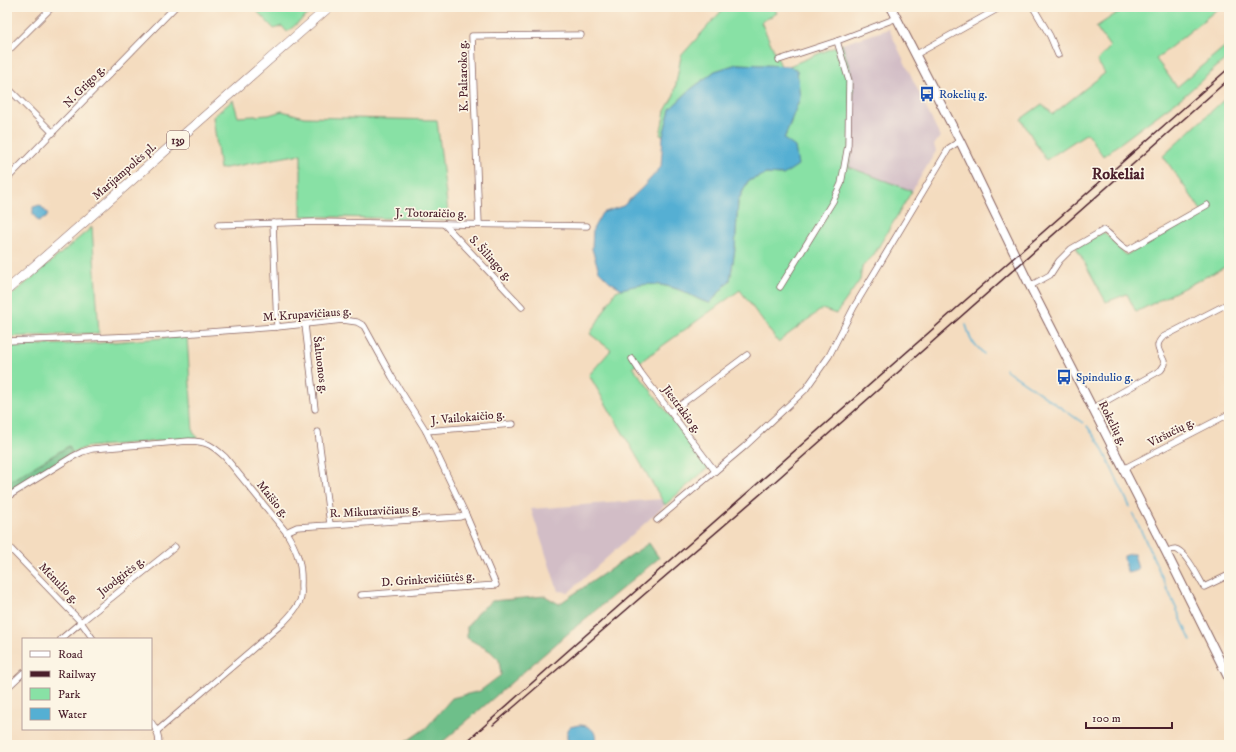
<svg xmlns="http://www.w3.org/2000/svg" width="1236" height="752" font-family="'IM FELL DW Pica',serif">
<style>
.industrial{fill:#d2bdc6}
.green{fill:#88e1a5;stroke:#698068}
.forest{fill:#6ebf8a;stroke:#5c6f5a}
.water{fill:#55afd3;stroke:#50677f}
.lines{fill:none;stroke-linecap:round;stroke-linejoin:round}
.stream{stroke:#55afd3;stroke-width:1.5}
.street-casing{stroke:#86615f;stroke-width:7}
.secondary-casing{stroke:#86615f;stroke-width:10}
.primary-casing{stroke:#86615f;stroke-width:10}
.street{stroke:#fff;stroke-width:5.5}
.secondary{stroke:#fff;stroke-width:8}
.primary{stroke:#fff;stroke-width:9}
.rail{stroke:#4a1f2b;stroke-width:1.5}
.labels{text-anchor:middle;stroke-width:3.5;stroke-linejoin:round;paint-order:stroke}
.shield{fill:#fcf5e5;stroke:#7f5f63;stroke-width:1}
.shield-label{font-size:11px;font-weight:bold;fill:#4a1f2b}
.street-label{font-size:12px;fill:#4a1f2b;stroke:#fcf5e5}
.transit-label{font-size:12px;fill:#164399;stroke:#fcf5e5;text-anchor:start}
.district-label{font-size:16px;font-weight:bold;fill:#4a1f2b;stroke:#fcf5e5}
</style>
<rect width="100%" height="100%" fill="#fcf5e5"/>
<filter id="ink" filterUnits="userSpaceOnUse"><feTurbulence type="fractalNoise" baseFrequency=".025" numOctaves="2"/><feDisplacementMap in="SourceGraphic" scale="8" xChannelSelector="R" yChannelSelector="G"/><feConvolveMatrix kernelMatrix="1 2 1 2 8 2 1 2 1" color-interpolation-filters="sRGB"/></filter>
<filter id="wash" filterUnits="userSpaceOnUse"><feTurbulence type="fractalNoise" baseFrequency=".012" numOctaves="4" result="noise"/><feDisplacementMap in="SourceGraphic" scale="16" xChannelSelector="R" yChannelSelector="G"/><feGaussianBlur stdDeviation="0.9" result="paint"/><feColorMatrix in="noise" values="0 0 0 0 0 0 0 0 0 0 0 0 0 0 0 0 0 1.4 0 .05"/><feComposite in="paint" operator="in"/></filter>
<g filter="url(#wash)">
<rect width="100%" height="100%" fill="#f4dcbf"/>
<!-- industrial -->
<g class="industrial">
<path d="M889,29l51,108 -6,8 2,6 -24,40 -63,-24 4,-27v-60l-11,-36z"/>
<path d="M662,499l3,6 -96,87 -11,-1 -27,-82z"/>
</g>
<!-- green -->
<g class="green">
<path d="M253,7h64l-30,25 -5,-6 -8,3z"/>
<path d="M725,7h49l3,6 -16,9 20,44 -44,-2 -22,7 -24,18 -21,20 -7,27 -3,-1 5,-24 9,-16 7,-39z"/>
<path d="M1126,7h94l-64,52 21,28 52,-44v13l-44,39 -82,61 -16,-23 -41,27 -25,-41 21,-15 11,10 52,-41 -8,-12 13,-14 -14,-20z"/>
<path d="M842,44l11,36v60l-4,27 63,24 -39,65 -11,11 -2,13 -24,34 -14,-5 -44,33 -38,-52 -107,77 76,100 -44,38 -76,-130 22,-25 -21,-16 26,-43c22,-9 44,-9 66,0 10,4 17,10 28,12l20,-23 5,-31 3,-48 10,-20 18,-7 17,1 1,-36 7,-17 6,-52 -8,-4z"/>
<path d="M1229,95v170l-93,47 -9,-18 -21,8 -30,-55 28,-15 22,23 77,-42 -40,-57z"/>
<path d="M233,100l5,17 31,-2 13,-4 22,6 133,3 12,100 -148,-4v-62l-81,15 -7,-52z"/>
<path d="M92,227l7,106 -92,4v-38z"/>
<path d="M187,336l6,96 5,6 -111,9 -15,6 -3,-7 -62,37v-137l93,-3z"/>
</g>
<!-- forest -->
<g class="forest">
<path d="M69,446l3,7 -62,39 -3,-9z"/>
<path d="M649,543l10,15 -80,66 -140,121h-38l25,-17 26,-30 28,-7 21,-16 -2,-15 -9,-9 -23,-13v-11l10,-14 15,-12 53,-5 14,8z"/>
</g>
<!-- water -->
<g class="water">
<path d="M737,64l52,2 8,4 3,28 -16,41 11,8 3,18 -15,10 -17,-1 -18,7 -10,20 -3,48 -5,31 -20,23c-11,-2 -18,-8 -28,-12 -22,-9 -38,-8 -60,-2l-13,-8 -10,-10 -7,-22 1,-20 9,-16 21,-7 19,-18 19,-21 2,-31 7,-27 21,-20 24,-18z"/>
<path d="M40,205l8,9 -2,4 -8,3 -5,-7v-7z"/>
<path d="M1130,554h4l4,15 -2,2 -8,2 -1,-2 -3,-13v-2z"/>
<path d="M579,725c12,0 20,8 15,20l-24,-1 -3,-5v-8l3,-4z"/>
</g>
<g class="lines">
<!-- stream -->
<g class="stream">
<path d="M966,325l5,15 13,14"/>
<path d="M1005,369l78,54"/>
<path d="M1087,426l13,18 30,63"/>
<path d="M1133,513l58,128"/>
</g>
</g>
</g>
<g filter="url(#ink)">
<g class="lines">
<!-- street casing -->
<g class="street-casing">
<g id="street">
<path d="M1033,7l17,29 8,19"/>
<path d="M7,52l45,-45"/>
<path d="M915,55l86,-48"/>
<path d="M779,60l58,-19 60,-23"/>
<path d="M7,87l46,46"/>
<path d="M7,179l168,-172"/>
<path d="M273,223l4,104"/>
<path d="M444,224l78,83"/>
<path d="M479,224l-7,-188 109,-1"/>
<path d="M218,225l96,-3 273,4"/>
<path d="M1030,286l20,-11 9,-14 12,-12 33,-19c9,6 14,15 24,20l79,-45"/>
<path d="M780,287l53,-86 8,-17 7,-39 1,-64 -12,-40"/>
<path d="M305,325l10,84"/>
<path d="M7,341l159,-6 111,-8 66,-7 14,2 7,4 28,51 34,54 40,84 30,70 -135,10"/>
<path d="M632,359l9,14 74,98"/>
<path d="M1092,409l69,-39 4,-6c-3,-11 -13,-17 -2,-27l66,-34"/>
<path d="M671,412l76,-57"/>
<path d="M426,431l87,-7"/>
<path d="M318,432l12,92"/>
<path d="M1123,469l106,-55"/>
<path d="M7,497l65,-40 10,-5 10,-3 97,-8c18,0 24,5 36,16l61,75c11,18 16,31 15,53 0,5 1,11 -1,16 -4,8 -11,16 -17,22l-126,108"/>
<path d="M657,520l87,-73 61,-57 24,-34 25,-49 95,-159 11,-7"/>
<path d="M286,532l11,-5 163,-10 6,-2"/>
<path d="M7,545l74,77 12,17"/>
<path d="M1166,552c3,-1 5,-3 9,-3 11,2 23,28 29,38l25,-12"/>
<path d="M61,639l20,-17 94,-75"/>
<path d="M7,688l16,-15"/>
<path d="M151,722c6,8 8,13 8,23"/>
</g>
</g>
<!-- secondary casing -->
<g class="secondary-casing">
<path id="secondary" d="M891,7l69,134 70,145 136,266 63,127"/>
</g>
<!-- primary casing -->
<g class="primary-casing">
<path id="primary" d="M7,290l322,-283"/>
</g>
<!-- street -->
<use href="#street" class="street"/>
<!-- secondary -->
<use href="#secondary" class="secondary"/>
<!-- primary -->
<use href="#primary" class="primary"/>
<!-- rail -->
<g class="rail">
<path d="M493,725l278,-240 458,-406"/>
<path d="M463,745l99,-89 667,-588"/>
</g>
</g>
</g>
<!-- icons -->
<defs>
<g id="bus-bare" transform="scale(1.2)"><path d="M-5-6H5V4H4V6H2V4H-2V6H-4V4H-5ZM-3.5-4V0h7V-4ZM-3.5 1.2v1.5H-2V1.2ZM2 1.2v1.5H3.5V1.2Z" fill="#1a4fb4" stroke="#fcf5e5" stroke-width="2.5" paint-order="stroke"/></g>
</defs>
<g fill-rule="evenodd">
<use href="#bus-bare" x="927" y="94"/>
<use href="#bus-bare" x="1064" y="377"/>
</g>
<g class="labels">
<!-- shield labels -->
<rect class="shield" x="167" y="131" width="22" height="18" rx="3"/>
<g class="shield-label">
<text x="178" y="144">139</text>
</g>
<!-- street labels -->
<g class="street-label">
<text transform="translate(463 76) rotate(-91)" y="4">K. Paltaroko g.</text>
<text transform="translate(84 86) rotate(-46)" y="4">N. Grigo g.</text>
<text transform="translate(124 171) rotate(-41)" y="4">Marijampolės pl.</text>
<text transform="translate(431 213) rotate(1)" y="4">J. Totoraičio g.</text>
<text transform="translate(491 258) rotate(47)" y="4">S. Šilingo g.</text>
<text transform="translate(307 314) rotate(-4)" y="4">M. Krupavičiaus g.</text>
<text transform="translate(321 365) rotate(83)" y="4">Šaltuonos g.</text>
<text transform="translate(682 409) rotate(53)" y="4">Jiestrakio g.</text>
<text transform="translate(468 417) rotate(-5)" y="4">J. Vailokaičio g.</text>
<text transform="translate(1113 423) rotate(63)" y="4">Rokelių g.</text>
<text transform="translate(1171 432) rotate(-27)" y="4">Viršučių g.</text>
<text transform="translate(273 499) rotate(51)" y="4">Maišio g.</text>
<text transform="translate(375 511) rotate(-3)" y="4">R. Mikutavičiaus g.</text>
<text transform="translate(121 576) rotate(-38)" y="4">Juodgirės g.</text>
<text transform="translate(428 579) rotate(-4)" y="4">D. Grinkevičiūtės g.</text>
<text transform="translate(59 583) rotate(46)" y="4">Mėnulio g.</text>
</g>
<!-- transit labels -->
<g class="transit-label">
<text x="939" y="98">Rokelių g.</text>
<text x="1076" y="381">Spindulio g.</text>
</g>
<!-- district labels -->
<g class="district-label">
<text x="1118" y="179">Rokeliai</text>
</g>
</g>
<!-- margin -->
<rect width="1236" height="752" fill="none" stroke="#fcf5e5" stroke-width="24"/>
<!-- legend -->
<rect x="22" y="638" width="130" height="92" fill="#fcf5e5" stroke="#b59f9b"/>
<rect x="30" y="651" width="20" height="6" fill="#ffffff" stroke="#b59f9b"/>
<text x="58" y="658" font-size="12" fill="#4a1f2b">Road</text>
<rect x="30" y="671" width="20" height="6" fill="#4a1f2b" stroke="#b59f9b"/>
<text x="58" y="678" font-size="12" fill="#4a1f2b">Railway</text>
<rect x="30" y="688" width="20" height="12" fill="#88e1a5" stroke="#b59f9b"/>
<text x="58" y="698" font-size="12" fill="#4a1f2b">Park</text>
<rect x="30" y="708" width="20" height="12" fill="#55afd3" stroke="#b59f9b"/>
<text x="58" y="718" font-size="12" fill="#4a1f2b">Water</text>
<!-- scale -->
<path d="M1086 722v6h86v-6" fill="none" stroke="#4a1f2b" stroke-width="2"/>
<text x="1092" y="722" font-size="12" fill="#4a1f2b" stroke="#fcf5e5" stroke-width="3" paint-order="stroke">100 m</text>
</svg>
